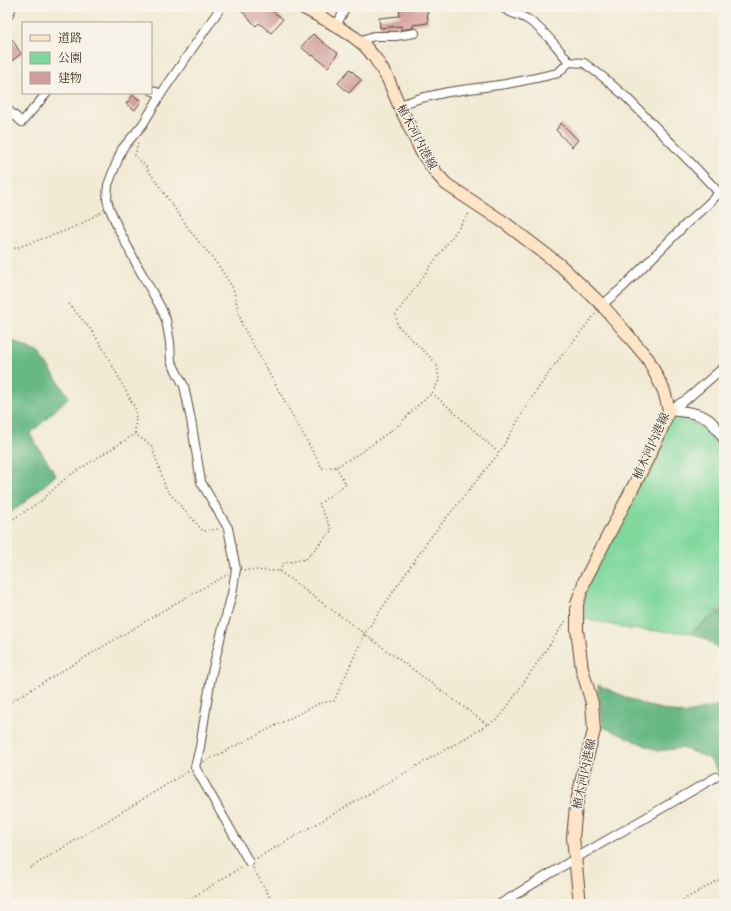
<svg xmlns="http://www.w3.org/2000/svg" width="731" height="911" font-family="'IM FELL Double Pica','Noto Serif JP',serif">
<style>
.green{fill:#80d89d;stroke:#5e815e}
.forest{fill:#68b884;stroke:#527151}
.building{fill:#d19c99}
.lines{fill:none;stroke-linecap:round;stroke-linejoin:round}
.minor-casing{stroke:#564739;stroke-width:10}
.tertiary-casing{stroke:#564739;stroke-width:12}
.secondary-casing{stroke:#564739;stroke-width:14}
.path{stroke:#564739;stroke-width:1.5;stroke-dasharray:1 3;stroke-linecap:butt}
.minor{stroke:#fff;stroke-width:8}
.tertiary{stroke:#fff;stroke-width:10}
.secondary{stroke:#ffe4c6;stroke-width:12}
.labels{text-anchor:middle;stroke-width:3;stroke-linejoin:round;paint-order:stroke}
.street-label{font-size:12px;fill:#3b2a1e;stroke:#f7f3e8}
</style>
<rect width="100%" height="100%" fill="#f7f3e8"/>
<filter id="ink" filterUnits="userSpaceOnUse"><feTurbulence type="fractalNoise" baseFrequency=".025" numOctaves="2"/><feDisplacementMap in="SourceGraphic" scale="8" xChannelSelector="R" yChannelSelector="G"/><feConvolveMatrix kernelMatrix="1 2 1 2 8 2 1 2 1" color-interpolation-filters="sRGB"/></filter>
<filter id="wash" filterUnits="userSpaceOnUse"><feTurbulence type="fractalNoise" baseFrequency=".012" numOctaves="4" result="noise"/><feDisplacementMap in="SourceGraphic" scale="16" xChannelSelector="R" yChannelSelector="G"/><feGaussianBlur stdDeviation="0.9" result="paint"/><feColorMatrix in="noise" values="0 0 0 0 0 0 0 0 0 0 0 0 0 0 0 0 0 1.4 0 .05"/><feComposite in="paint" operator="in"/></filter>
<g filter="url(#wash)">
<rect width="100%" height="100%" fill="#f1ead4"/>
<!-- green -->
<path class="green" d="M669,410l43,22 12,17v156l-34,28 -61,-4 -45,-11 1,-38z"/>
<!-- forest -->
<g class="forest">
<path d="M7,338l32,15 30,44 -39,37 26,41 -35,30 -14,10z"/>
<path d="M724,608v39l-6,1 -14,-10 -14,-5z"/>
<path d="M598,685l46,20 39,9 41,-10v78l-15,-24 -27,-10 -24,3 -55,-24z"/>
</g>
<g id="blocks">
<!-- building -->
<g class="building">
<path d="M238,7h29l16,12 -12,14 -12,-10 -3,3z"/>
<path d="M399,7h14l1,3 13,-2 1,15 -15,2v3l-12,2v-4l-21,2 -1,-10 21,-2z"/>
<path d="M313,34l16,13 9,6 -10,14 -15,-12 -1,1 -11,-9z"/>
<path d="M12,39l9,15 -11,8 -3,-4v-16z"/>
<path d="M350,69l11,11 -12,13 -11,-10z"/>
<path d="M133,95l8,6 -6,9 -9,-6z"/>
<path d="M561,123l17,17 -6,7 -16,-17z"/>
</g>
</g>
</g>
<g filter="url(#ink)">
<use href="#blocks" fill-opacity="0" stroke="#564739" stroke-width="1"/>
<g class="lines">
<!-- minor casing -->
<g class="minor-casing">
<g id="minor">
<path d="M221,7l-60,87 -18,30 -21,25 -11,28 -3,8 -1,14 2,8 9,21 20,39 23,41 5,12 4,22 1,19 13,25 7,34 10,62 27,46 8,41 -4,25 -10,37 -11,46 -11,70 -5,20 54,95"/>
<path d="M502,7c8,7 17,7 25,12 17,11 30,28 42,43"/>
<path d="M7,18l5,-11"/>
<path d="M336,26l10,-19"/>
<path d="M359,41l15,-5h22l19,-3"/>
<path d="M151,90l10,4"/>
<path d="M399,105l22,-7 27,-6 58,-8 30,-6 22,-5 11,-11 15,1 19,14 24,21 65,66 32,34"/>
<path d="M7,109l15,13 25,-29"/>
<path d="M602,305l20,-17 66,-66 18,-16 18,-18"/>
<path d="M669,410l18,-11 37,-32"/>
<path d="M500,904l76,-46 140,-81"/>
</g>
</g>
<!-- tertiary casing -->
<g class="tertiary-casing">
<path id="tertiary" d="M669,410c15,2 35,2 45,15 4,5 7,9 10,14"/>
</g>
<!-- secondary casing -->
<g class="secondary-casing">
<path id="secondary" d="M302,7l28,15 24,15 11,9 10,12 13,21 11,26 23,48 15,21 9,10 59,39 55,42 42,40 20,23 26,31 16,32 5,19 -10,25 -16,33 -58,112 -8,24v26l5,39 10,34 2,28 -9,34 -9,41 -3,32 7,66"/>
</g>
<!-- path -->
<g class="path">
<path d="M138,143l-3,12 11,12 45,65 27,33 15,23 9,37 80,143 14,-1 27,-16 37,-27 14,-15 18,-16 7,-13 -2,-16 -40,-39 -1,-11 74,-102"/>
<path d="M7,251l58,-20 17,-8 21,-12"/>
<path d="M69,304l23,27 11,17 33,62 -1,24"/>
<path d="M432,393c23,19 44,40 67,60"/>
<path d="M7,523l34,-22 26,-24 68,-43 17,12 14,43 37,42 16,-2"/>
<path d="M244,570l35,1 209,154"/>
<path d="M279,571l5,-8 22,-4 26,-29 -13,-26 27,-20 -10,-17"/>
<path d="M7,704l169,-101 52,-29"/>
<path d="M204,762l116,-59 14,-2 31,-68 65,-95 69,-85 31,-53 26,-37 40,-50"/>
<path d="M257,858l231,-133 13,-9 66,-97"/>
<path d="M30,868l159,-97"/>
<path d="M253,868l21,36"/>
<path d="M182,904l61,-38"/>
<path d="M676,904l48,-27"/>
<path d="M718,904v-2l6,-23"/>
</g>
<!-- minor -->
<use href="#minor" class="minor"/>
<!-- tertiary -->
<use href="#tertiary" class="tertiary"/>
<!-- secondary -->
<use href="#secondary" class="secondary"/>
</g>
</g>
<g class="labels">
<!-- street labels -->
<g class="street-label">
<text transform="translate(417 137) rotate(62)" y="4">植木河内港線</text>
<text transform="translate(651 446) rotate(-66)" y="4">植木河内港線</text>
<text transform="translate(584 774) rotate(-78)" y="4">植木河内港線</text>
</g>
</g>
<!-- margin -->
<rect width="731" height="911" fill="none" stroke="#f7f3e8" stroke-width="24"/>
<!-- legend -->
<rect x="22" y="22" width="130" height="72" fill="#f7f3e8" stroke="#aca397"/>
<rect x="30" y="35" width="20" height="6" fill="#ffe4c6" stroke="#aca397"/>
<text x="58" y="42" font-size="12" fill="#3b2a1e">道路</text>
<rect x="30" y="52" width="20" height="12" fill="#80d89d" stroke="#aca397"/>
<text x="58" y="62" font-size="12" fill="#3b2a1e">公園</text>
<rect x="30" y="72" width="20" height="12" fill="#d19c99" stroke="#aca397"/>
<text x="58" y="82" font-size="12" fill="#3b2a1e">建物</text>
</svg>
